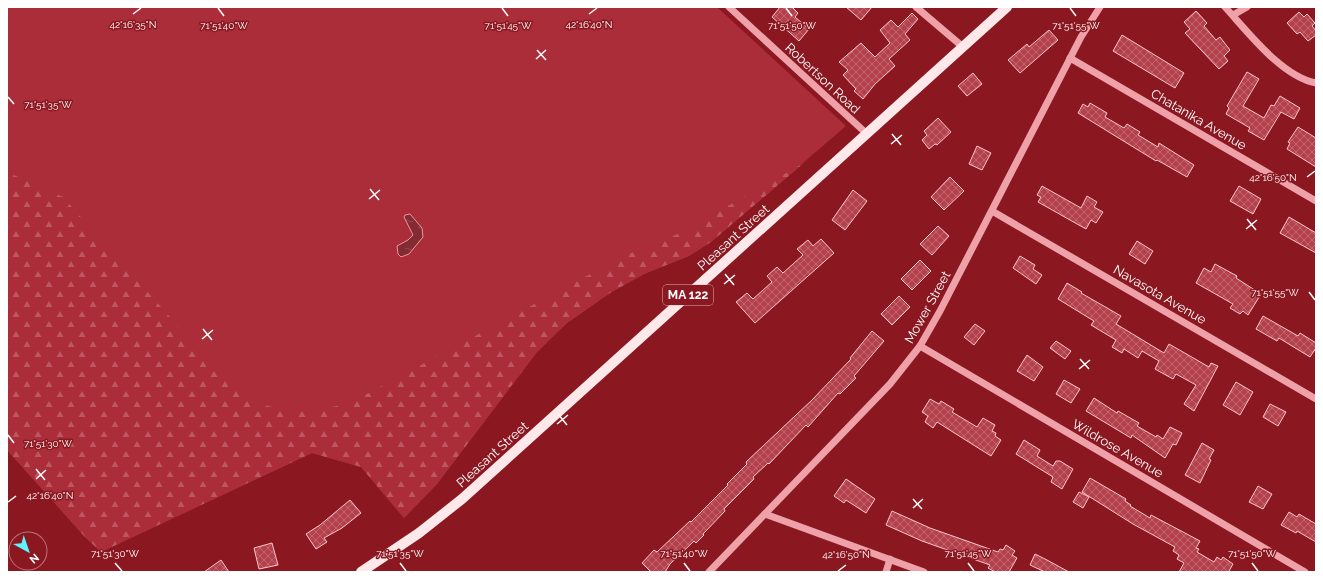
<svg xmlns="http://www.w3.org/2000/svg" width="1323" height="579" font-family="Raleway,sans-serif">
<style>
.green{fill:#ab2d39}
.forest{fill:url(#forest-firs)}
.water{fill:url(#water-ripples);stroke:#f1939d}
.building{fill:url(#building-cross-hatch);stroke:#fac7cc}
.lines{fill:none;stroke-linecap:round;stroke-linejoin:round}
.minor{stroke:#eea1a8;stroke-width:7}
.major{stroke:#ffe8e9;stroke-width:10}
.ticks{fill:none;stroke:#fff;stroke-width:1.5}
.labels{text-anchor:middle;stroke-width:3;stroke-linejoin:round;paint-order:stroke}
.shield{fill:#8b1720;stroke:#dcb9bc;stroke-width:1}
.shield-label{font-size:12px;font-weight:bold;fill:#fff}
.street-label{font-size:13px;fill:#fff;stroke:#8b1720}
.ticks-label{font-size:10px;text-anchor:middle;fill:#fff;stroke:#8b1720;stroke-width:3;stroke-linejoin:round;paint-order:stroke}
</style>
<defs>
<pattern id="forest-firs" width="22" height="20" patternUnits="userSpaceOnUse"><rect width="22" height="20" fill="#ab2d39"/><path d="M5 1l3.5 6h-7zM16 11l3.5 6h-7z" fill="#bc5761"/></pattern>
<pattern id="water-ripples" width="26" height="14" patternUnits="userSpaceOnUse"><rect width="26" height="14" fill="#822b32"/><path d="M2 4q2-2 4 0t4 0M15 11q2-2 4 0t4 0" fill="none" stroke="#954b51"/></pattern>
<pattern id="building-cross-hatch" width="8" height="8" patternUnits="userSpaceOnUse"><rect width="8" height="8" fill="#b3404a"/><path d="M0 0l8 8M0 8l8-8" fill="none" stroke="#c2666e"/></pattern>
</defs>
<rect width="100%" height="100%" fill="#8b1720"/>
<!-- green -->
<path class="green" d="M7,7h710l129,119 -135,116 -22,14 -45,18 -34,19 -43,30 -30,29 -100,132 -33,34 -43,-51 -49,-14 -211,99 -16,-15 -78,-87z"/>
<!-- forest -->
<path class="forest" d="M804,163l-93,79 -22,14 -45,18 -34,19 -43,30 -30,29 -100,132 -33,34 -43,-51 -49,-14 -211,99 -16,-15 -78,-87v-278l56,25 123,138 59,54 20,16 26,7 25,-1 36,-9 272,-146 56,-23z"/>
<!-- water -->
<path class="water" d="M410,214l12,14 1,9 -14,17 -8,3 -3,-3 -1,-8 11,-6 5,-5 -9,-18 1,-2z"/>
<!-- building -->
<g class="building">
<path d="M780,7h12l6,6 -3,4 14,12 -10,12 -27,-24z"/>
<path d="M846,7h26l-11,13z"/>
<path d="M1196,11l11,12 -3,3 12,14 4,-3 10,13 -6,6 4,5 -9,8 -34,-36 5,-4 -6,-7z"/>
<path d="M1299,12l5,5 3,-3 8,9 -3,3 4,5v4l-8,6 -8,-9 -3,2 -10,-11z"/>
<path d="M912,13l6,6 -13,15 5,6 -21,19 6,7 -20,18 -12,15 -9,-8 2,-2 -13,-14 5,-5 -9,-8 22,-19 14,14 15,-14 -10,-13 11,-10 7,7z"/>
<path d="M1049,30l9,10 -38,33 -12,-13 19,-16 2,3z"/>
<path d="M1122,35l62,38 -9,15 -62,-37z"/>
<path d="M1247,72l12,7 -16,27 21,12 7,-13 3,1 6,-10 20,12 -6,11 -13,-7 -17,28 -16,-9 2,-3 -24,-14 3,-6 -2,-2z"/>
<path d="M973,73l9,11 -15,12 -9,-10z"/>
<path d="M1090,103l17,10 -2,4 19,11 3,-4 13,8 -2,3 20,12 1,-4 35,22 -7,12 -30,-17 -1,1 -78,-48 5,-9 5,3z"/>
<path d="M938,118l13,14 -14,13 -2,-1 -6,5 -7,-9 5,-5 -3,-4z"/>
<path d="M1298,127l18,11v29l-29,-18 3,-6 -2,-1z"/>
<path d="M977,146l14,7 -9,17 -13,-6z"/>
<path d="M950,177l14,14 -20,19 -13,-13z"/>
<path d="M1042,186l39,22 6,-12 10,6 -3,5 9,5 -7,11 -5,-3 -5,9 -48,-27 3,-5 -4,-2z"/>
<path d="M1239,186l22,13 -8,15 -23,-13z"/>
<path d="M853,190l14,11 -22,29 -13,-10z"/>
<path d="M1289,217l27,16v20l-36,-20z"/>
<path d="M938,226l11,10 -17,19 -12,-11z"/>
<path d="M821,239l13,14 -79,70 -19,-21 11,-9 6,6 19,-17 -5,-6 10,-9 6,6 20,-18 -6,-6 11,-9 5,6z"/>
<path d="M1137,241l16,10 -8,13 -16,-10z"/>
<path d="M1020,256l15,9 -2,4 9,6 -6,9 -23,-16z"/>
<path d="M920,260l11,11 -19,19 -11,-11z"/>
<path d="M1215,264l22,12 -1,2 25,16 -13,21 -5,-4 -3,3 -10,-6 3,-4 -37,-21 8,-15 7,4z"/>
<path d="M1067,283l15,9 -1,1 40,23 -5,8 48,29 5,-9 40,23 2,-4 7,3 -24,45 -10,-7 12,-19 -20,-11 -3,5 -18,-10 4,-8 -17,-10 -4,7 -14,-9 -2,4 -10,-6 4,-7 -25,-15 3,-4 -36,-22z"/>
<path d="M899,296l11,11 -18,18 -11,-11z"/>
<path d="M1263,316l35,20 2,-3 16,10v5l-6,9 -31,-19 -2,3 -21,-12z"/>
<path d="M975,324l10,7 -11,14 -10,-8z"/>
<path d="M872,331l12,10 -30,35 2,2 -16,16 -2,-1 -30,34 -2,-2 -37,39 -1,-1 -15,14 1,2 -30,30 1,2 -22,23 1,1 -8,8 -2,-2 -24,23 -5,8h-14l-9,-9 12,-13 3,2 33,-31 1,1 37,-37 -1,-1 20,-20 -1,-2 66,-62 39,-41 -1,-1z"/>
<path d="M1056,341l15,10 -6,8 -15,-11z"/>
<path d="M1027,355l16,12 -9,14 -17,-10z"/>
<path d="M1064,380l16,9 -9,14 -15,-9z"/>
<path d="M1236,382l17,10 -13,23 -17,-10z"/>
<path d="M1094,398l23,15 1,-2 21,12 -2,3 19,11 1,-2 6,4 7,-12 12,6 -6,12 -3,-1 -8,14 -33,-23 -1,3 -45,-27z"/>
<path d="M930,399l9,5 2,-3 13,8 -2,3 25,15 6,-9 12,7 -3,6 4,2 -1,3 6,4 -10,16 -54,-34 -4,6 -8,-6 3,-6 -6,-4z"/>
<path d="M1270,404l16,8 -8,14 -15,-9z"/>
<path d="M1024,440l16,10 -3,6 16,10 3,-5h4l13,8 -11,20 -11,-7 2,-5 -37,-23z"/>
<path d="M1202,443l12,7 -5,9 2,1 -11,23 -15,-8z"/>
<path d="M1090,478l36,21 -1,2 6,4 -1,1 20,12 1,-3 49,26 -4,7 3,1 -2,3 17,10 3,-5 4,3 2,-3 10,7 -4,7 1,1h-51l5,-9 -7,-4 2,-4 -6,-4 2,-4 -42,-23 -51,-32z"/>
<path d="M846,479l29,20 -9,14 -20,-13 -2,3 -10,-7z"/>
<path d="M1258,486l14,8 -9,15 -14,-7z"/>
<path d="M1079,492l10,5 -6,11 -10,-6z"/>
<path d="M350,500l11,13 -19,15 -18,10 3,4 -11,7 -10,-15 14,-9z"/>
<path d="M892,511l38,17 68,24 2,-3 3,1 3,-5 9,6 -3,4 5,3 -8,14h-14l-7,-4 2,-3 -68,-24 -36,-16z"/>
<path d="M1289,512l8,5 2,-3 17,10v18l-19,-11 -1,2 -15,-8z"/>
<path d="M272,543l6,22 -19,4 -5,-21z"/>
<path d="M1035,554l12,6 22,12h-24l-15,-7z"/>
<path d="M221,560l8,12h-25z"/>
</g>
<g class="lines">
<!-- minor -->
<g class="minor">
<path d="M729,7l138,127"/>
<path d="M916,7l47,40"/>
<path d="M1225,7c23,25 57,70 91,76"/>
<path d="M1233,15l14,-8"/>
<path d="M1070,58l246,143"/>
<path d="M992,211l324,188"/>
<path d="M920,346l385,226"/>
<path d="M765,514l159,58"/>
<path d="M709,572l181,-188 30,-38 20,-35 141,-274 19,-30"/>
<path d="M886,572l4,-13"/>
</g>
<!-- major -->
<path class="major" d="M361,572l58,-39 43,-34 545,-492"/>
</g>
<!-- ticks -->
<path class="ticks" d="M218,8l6,8M502,8l6,8M786,8l6,8M1070,8l6,8M133,14l8,-6M589,14l8,-6M537,50l9,10M536,59l10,-9M8,97l6,7M892,134l9,11M891,144l11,-9M1307,177l8,-6M370,189l9,11M369,199l11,-9M1247,219l9,11M1246,229l11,-9M725,274l9,11M724,284l11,-9M1309,292l6,8M203,329l9,11M202,339l11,-9M1080,359l9,10M1079,369l11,-9M558,414l9,11M557,424l11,-9M8,435l6,8M36,469l9,11M36,479l10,-9M913,499l9,10M8,502l8,-6M913,508l10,-9M115,563l7,8M400,563l6,8M684,563l6,8M968,563l6,8M1252,563l6,8M838,571l8,-6"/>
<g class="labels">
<!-- shield labels -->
<rect class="shield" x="663" y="285" width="50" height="20" rx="3"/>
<g class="shield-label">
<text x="688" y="299">MA 122</text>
</g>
<!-- street labels -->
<g class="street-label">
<text transform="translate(823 78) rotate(43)" y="5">Robertson Road</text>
<text transform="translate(1199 119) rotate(30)" y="5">Chatanika Avenue</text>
<text transform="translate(733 237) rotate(-42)" y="5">Pleasant Street</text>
<text transform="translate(1160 294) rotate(30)" y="5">Navasota Avenue</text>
<text transform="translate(927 307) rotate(-61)" y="5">Mower Street</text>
<text transform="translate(1118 448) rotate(30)" y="5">Wildrose Avenue</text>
<text transform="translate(492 454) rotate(-42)" y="5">Pleasant Street</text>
</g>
</g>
<g class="ticks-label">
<text x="133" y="28">42°16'35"N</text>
<text x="589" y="28">42°16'40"N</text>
<text x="792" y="29">71°51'50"W</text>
<text x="224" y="29">71°51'40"W</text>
<text x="508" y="29">71°51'45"W</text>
<text x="1076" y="29">71°51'55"W</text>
<text x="48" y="108">71°51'35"W</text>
<text x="1273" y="181">42°16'50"N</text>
<text x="1275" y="296">71°51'55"W</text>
<text x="48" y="447">71°51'30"W</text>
<text x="50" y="499">42°16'40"N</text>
<text x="115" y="557">71°51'30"W</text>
<text x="400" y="557">71°51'35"W</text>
<text x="684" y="557">71°51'40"W</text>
<text x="968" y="557">71°51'45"W</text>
<text x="1252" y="557">71°51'50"W</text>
<text x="846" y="558">42°16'50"N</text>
</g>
<!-- border -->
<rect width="1323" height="579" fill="none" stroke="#ffffff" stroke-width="16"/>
<!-- north arrow -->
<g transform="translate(28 551) rotate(140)"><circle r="19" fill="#8b1720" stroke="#b97479"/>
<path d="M0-3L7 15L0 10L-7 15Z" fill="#5ef4ff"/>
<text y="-6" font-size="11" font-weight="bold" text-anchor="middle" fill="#ffffff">N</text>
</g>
</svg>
